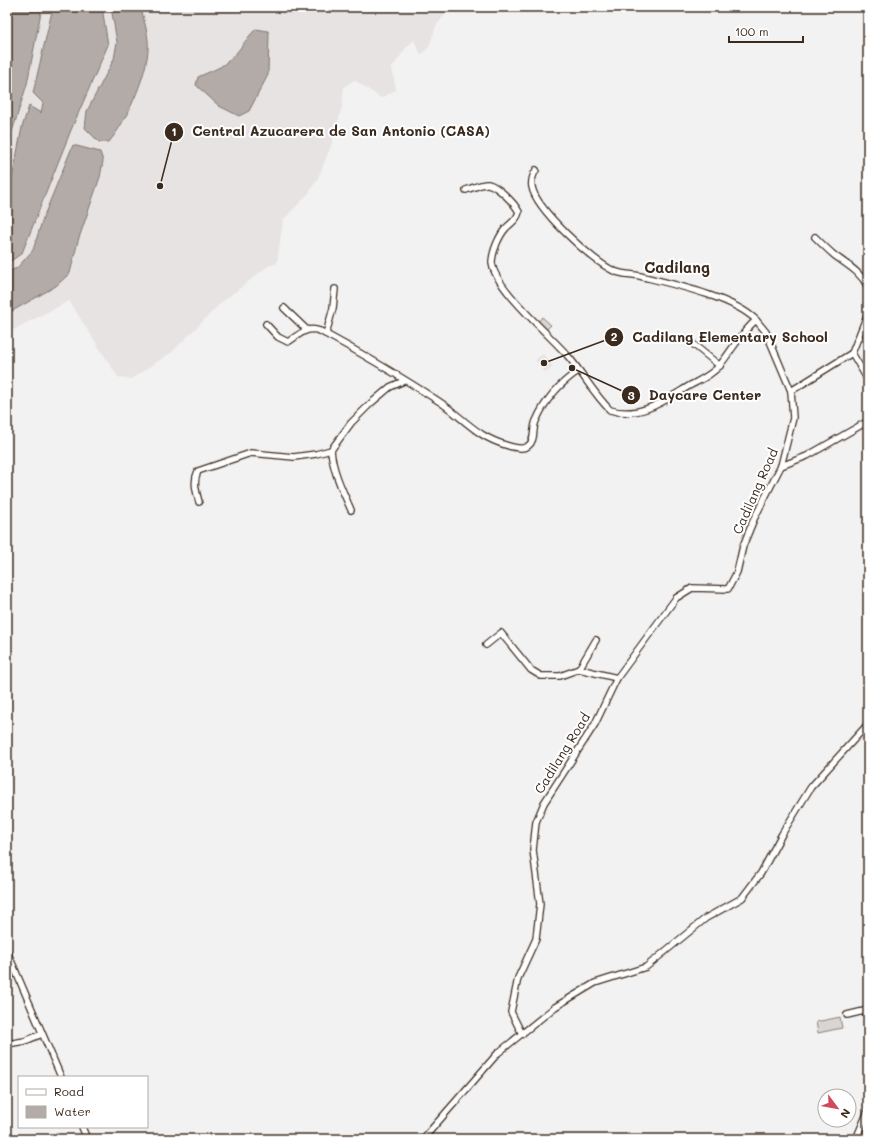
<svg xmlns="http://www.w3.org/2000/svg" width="875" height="1146" font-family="Mali,sans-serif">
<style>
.built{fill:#e6e3e2}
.green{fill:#d8d5d2;stroke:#8a8078}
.water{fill:#b2aba7;stroke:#827770}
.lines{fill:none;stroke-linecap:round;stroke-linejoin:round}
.minor-casing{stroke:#3b2a1e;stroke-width:8}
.minor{stroke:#fff;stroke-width:5.5}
.labels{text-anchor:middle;stroke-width:4;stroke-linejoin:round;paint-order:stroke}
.street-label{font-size:13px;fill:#3b2a1e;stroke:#fff}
.quarter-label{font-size:15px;font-weight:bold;fill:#3b2a1e;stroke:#fff}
.leader{fill:none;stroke:#3b2a1e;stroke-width:1.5}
.callout-dot{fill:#3b2a1e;stroke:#fff;stroke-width:1.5}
.mark-label{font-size:12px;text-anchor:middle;font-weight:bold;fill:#fff}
.callout-label{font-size:14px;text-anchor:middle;font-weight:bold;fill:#3b2a1e;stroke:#fff;stroke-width:4;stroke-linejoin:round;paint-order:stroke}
</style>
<rect width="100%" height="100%" fill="#f3f2f2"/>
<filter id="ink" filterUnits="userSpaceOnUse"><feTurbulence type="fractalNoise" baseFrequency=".025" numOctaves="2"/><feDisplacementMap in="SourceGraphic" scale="8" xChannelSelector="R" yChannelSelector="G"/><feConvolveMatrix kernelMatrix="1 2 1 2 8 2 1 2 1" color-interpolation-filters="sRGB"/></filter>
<g filter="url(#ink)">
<!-- built -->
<g class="built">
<path d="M7,7h468l-9,6 -17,-4 -13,17 -7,21 -8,8 -7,-15 -8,8 -14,20 4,22 -15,8 -27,-18 -10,7 -2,20 -10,36 -14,35 -10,16 -25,26 -6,43 -9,3 -15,12 -31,24 -50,50 -41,27 -13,-2 -49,-76 -62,32z"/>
<path d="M543,354l10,13 -7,6 -11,-13z"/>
</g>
<!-- green -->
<g class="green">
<path d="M542,317l9,8 -5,5 -8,-8z"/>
<path d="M840,1017l2,11 -24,5 -2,-11z"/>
</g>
<!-- water -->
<g class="water">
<path d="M7,7h35l-15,77 -20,64z"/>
<path d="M53,7h49l6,38 -37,85 -49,123 -15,11v-73l6,-17 9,-47 7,-21 12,7 2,-10 -10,-10z"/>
<path d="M111,7h30c2,11 6,22 7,33 3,28 -21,81 -39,102h-10l-14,-14 2,-17 27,-52 3,-17z"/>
<path d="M256,29l12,2 1,2 -1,42 -19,36 -10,5 -20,-10 -23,-21 2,-8c10,-5 21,-8 29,-15 12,-9 18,-23 29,-33z"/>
<path d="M73,145l27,7 3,9 -3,16 -22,64 -8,32 -14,13 -49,28v-42l10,-4 16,-18 10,-32z"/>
</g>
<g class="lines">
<!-- minor casing -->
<g class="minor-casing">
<g id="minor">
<path d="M536,170c-3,5 -5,11 -4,17 4,22 61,75 82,84 9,4 17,3 26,5 32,8 93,21 116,44"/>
<path d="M466,190c7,-2 16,-7 22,-6 10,2 27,20 31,28 -2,8 -7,10 -13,16 -7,8 -13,22 -14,33 -1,24 59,75 75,94 15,17 26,38 43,55 30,9 54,-9 79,-24 11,-6 23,-11 31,-21 12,-15 21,-32 36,-45l10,12 25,59 2,27 -12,48 -27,53 -11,27 -6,26 -9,17 -36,-1 -16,10 -59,80 -22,46 -51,79 -8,19 -3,28 7,54 -4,35 -18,39 -7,34 11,22"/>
<path d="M815,237c6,6 12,12 19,18 13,10 26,16 34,32"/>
<path d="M284,308l22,21"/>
<path d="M266,324l12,13 10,5c11,-7 18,-16 32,-11 40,21 81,46 120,71 15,10 28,24 43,33 8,5 37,18 45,11 8,-6 4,-17 8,-25 9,-21 23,-37 42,-50"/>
<path d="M326,334l7,-26 2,-19"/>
<path d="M688,340l32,26"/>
<path d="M852,353l16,27"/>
<path d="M791,391l61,-38 16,-40"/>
<path d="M331,450c2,22 11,39 20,60"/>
<path d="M781,466l26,-10 56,-32 5,-1"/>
<path d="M199,502c-3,-11 -6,-21 -1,-31l53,-18 43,4 22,-3 15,-4 20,-27 19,-19 20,-17 14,-6"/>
<path d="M486,645l15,-12 30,37 10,6h19l19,-7 38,9"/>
<path d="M579,669l17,-29"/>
<path d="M7,951l54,126"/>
<path d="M847,1015l21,-5"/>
<path d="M7,1044l18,-3 17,-7"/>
<path d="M82,1127l5,12"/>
<path d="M423,1139l75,-86 57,-46 40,-24 51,-16 60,-49 36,-20 19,-25 21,-39 29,-47 57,-63"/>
<path d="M856,1139l12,-28"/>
</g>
</g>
<!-- minor -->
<use href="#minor" class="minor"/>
</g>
</g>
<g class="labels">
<!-- street labels -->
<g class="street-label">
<text transform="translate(755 491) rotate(-66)" y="5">Cadilang Road</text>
<text transform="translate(562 753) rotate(-58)" y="5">Cadilang Road</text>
</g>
<!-- quarter labels -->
<g class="quarter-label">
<text x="677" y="273">Cadilang</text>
</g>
</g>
<!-- callouts -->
<path class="leader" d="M160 186L174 132M544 363L614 337M572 368L631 395"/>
<g class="callout-dot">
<circle cx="160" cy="186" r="4"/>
<circle cx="544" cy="363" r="4"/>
<circle cx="572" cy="368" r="4"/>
<circle cx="174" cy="132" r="10"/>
<circle cx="614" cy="337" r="10"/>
<circle cx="631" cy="395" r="10"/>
</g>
<g class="mark-label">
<text x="174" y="136">1</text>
<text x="614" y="341">2</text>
<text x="631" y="400">3</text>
</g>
<g class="callout-label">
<text x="341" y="136">Central Azucarera de San Antonio (CASA)</text>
<text x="730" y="342">Cadilang Elementary School</text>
<text x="705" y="400">Daycare Center</text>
</g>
<!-- margin -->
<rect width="875" height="1146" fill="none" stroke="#fff" stroke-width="24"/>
<rect x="12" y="12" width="851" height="1122" fill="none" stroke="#3b2a1e" stroke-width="1.5" filter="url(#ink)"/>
<!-- legend -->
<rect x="18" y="1076" width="130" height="52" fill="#ffffff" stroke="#b1aaa5"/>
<rect x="26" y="1089" width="20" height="6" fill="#ffffff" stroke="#b1aaa5"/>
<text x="54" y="1096" font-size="12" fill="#3b2a1e">Road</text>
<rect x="26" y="1106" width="20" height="12" fill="#b2aba7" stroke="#b1aaa5"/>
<text x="54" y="1116" font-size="12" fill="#3b2a1e">Water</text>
<!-- north arrow -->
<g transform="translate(837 1108) rotate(122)"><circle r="19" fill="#ffffff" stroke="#b1aaa5"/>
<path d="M0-3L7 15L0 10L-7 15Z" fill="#d1495b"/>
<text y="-6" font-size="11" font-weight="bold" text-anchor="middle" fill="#3b2a1e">N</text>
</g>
<!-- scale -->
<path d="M729 36v6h74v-6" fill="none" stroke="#3b2a1e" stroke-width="2"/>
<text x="735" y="36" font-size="12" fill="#3b2a1e" stroke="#ffffff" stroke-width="3" paint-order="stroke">100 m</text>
</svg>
